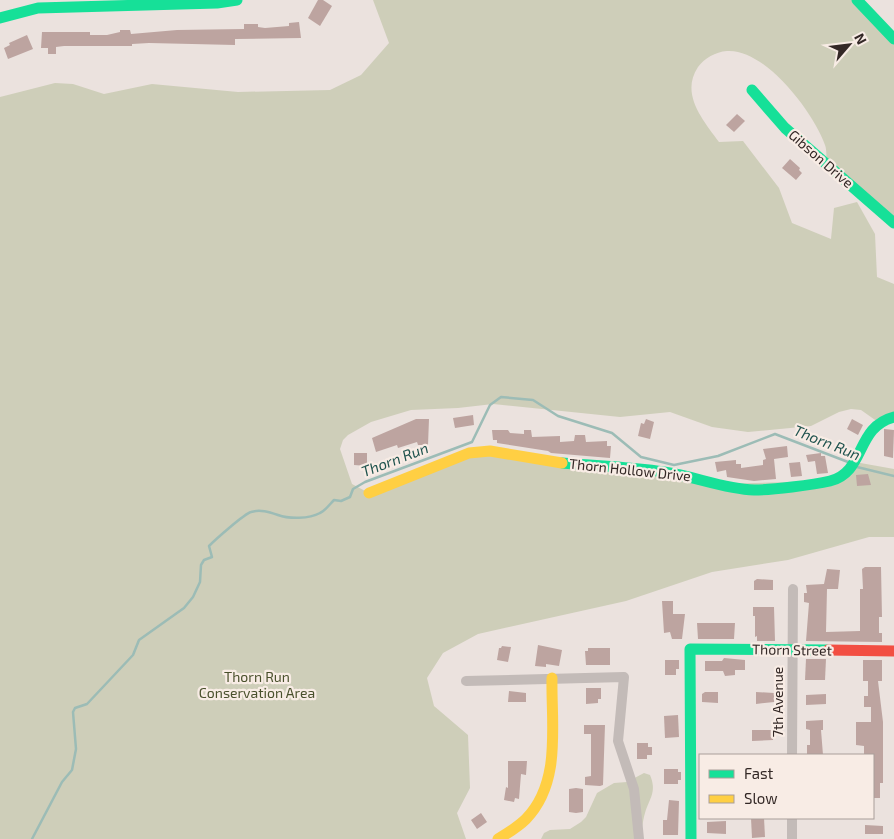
<svg xmlns="http://www.w3.org/2000/svg" width="894" height="839" font-family="'Exo 2',sans-serif">
<style>
.green{fill:#ceceb9}
.lines{fill:none;stroke-linecap:round;stroke-linejoin:round}
.stream{stroke:#9cbcb6;stroke-width:2.5}
.building{fill:#bda4a0}
.street{stroke:#c3bbb8;stroke-width:10}
.fast{stroke:#16e098;stroke-width:11}
.slow{stroke:#ffcf43;stroke-width:11}
.jam{stroke:#f24e42;stroke-width:11}
.labels{text-anchor:middle;stroke-width:4.5;stroke-linejoin:round;paint-order:stroke}
.street-label{font-size:14px;fill:#332826;stroke:#f8ece5}
.park-label{font-size:14px;fill:#49502c;stroke:#f8ece5}
.water-label{font-size:15px;font-style:italic;fill:#1e524d;stroke:#f8ece5}
</style>
<rect width="100%" height="100%" fill="#ebe2de"/>
<!-- green -->
<g class="green">
<path d="M373,0h484l37,39v184l-67,-59c-1,-6 0,-14 -2,-19 -11,-32 -60,-97 -98,-94 -12,1 -22,7 -29,16 -18,27 5,53 21,75l24,-1 36,47 13,35 39,16 3,-31 23,-6 18,32 2,43 17,7v131l-16,7 -17,-12 -10,-1 -12,3 -28,14 -63,6 -36,-5 -42,-15 -50,5 -127,-13 -35,4 -47,2 -40,12 -23,13 -5,5 -3,9 12,35 17,9 100,-40 249,31 113,-3 24,-19 39,7v68h-25l-81,23 -76,12 -86,29 -148,33 -35,19 -16,25 7,28 34,29 2,53 -13,25 9,26h-466v-742l55,-14 18,1 31,10 48,-10 86,8 92,-2 31,-15 28,-32z"/>
<path d="M644,773l6,2c7,17 0,22 -5,38 -3,10 -2,17 -8,26h-96l3,-6 6,-3 20,-1 11,-7 5,-5 11,-24 17,-10 13,-1z"/>
</g>
<g class="lines">
<!-- stream -->
<g class="stream">
<path d="M857,467l37,9"/>
<path d="M32,839l30,-57 10,-12 4,-21 -3,-37 2,-4 12,-4 46,-49 6,-15 45,-32 9,-11 7,-15 1,-17 3,-5 8,-3 -3,-11c6,-6 35,-32 42,-34 9,-3 18,0 27,3 11,4 31,4 42,-2 5,-2 10,-9 14,-13l7,1 9,-4 3,-8 12,-7 107,-40 18,-37 11,-8 32,3 25,16 54,17 29,24 33,8 44,-9 57,-22 73,28"/>
</g>
</g>
<!-- building -->
<g class="building">
<path d="M318,0h5l9,6 -12,20 -12,-8z"/>
<path d="M299,22l2,16 -66,1v6l-86,-2 -17,1v2h-68l-8,1v7h-8v-6h-7l1,-16h48v3h17l13,-3v-2h10l1,4 46,-4 67,-1v-5h14v3l7,1 24,-2v-3z"/>
<path d="M27,35l6,14 -25,10 -4,-11 6,-3 -1,-2z"/>
<path d="M737,114l8,7 -11,11 -8,-7z"/>
<path d="M790,159l10,9 -1,2 3,3 -6,7 -14,-12z"/>
<path d="M473,415l1,10 -19,3 -2,-10z"/>
<path d="M416,419h13l-1,26h-10l-1,-3 -19,6 -1,-3 -21,7 -4,-14z"/>
<path d="M646,419l8,3 -4,17 -12,-3 3,-13 3,1z"/>
<path d="M852,419l11,6 -5,10 -11,-6z"/>
<path d="M884,429l10,1 -1,28 -9,-2z"/>
<path d="M492,430h16l2,3 14,1v-4h7l1,7 28,-1v6l14,-1 1,-6h10l1,7 21,-1v5h4l-1,12 -59,-5 -3,-2 -51,-8v-3h-4z"/>
<path d="M787,446l1,11 -14,2 2,20 -22,2 -27,-4 -1,-7 -9,2 -2,-10 21,-2v4h5v4l22,-3v-5l3,-1 -3,-10z"/>
<path d="M354,453h13v13l-13,-1z"/>
<path d="M821,453v3h4l3,17 -11,1 -2,-13 -7,1 -2,-7z"/>
<path d="M800,462l2,14 -11,1 -2,-14z"/>
<path d="M868,474l3,11 -14,1 -1,-11z"/>
<path d="M865,567h16l1,50h-3v16h3v9l-76,-1 3,-38 -5,-1v-9h3l-1,-8 18,-1 3,-15 13,1 -2,19h-11l-1,43 34,-1v-42h3l-1,-20z"/>
<path d="M757,579l16,1v10h-19v-9z"/>
<path d="M662,601h11v13h12l-3,25h-10l-2,-7 -6,1z"/>
<path d="M753,607h21l1,34h-18v-5l-2,1v-21h-2z"/>
<path d="M697,623h38l-1,16h-36z"/>
<path d="M538,645l24,5 -3,16 -13,-2v3l-11,-1z"/>
<path d="M502,646l9,1 -3,15 -11,-2 2,-12h2z"/>
<path d="M588,648h22v17h-24l-1,-14h3z"/>
<path d="M724,658l21,2v10h-10v5l-10,1 -2,-5h-18v-10h17z"/>
<path d="M806,659h20l-1,21h-20z"/>
<path d="M665,660h14v9h-3v6h-11z"/>
<path d="M863,660h19v21h-4l5,41v61h-3v15h-7v-43h-9v-9l-8,-1v-23h15v-15h-7v-11h4v-15h-5z"/>
<path d="M586,688h15v11h-3v4l-12,1z"/>
<path d="M509,691l17,2v9h-18z"/>
<path d="M705,692h13v11l-16,-1v-8z"/>
<path d="M756,692l18,1v9l-18,2z"/>
<path d="M826,694v10l-20,1v-10z"/>
<path d="M678,715l1,22 -14,1 -1,-22z"/>
<path d="M823,720v10h-2l2,25h-16v-10h3v-15l-4,-1v-8z"/>
<path d="M584,725h21l-2,60 -3,1 -15,-1v-8l6,-1v-42h-7z"/>
<path d="M752,730h19l2,2v8l-21,1z"/>
<path d="M637,743h11v4h4v8h-5v4h-10z"/>
<path d="M508,761h19l-1,14 -5,-1 -2,25 -4,-1 -1,4 -10,-2 2,-13 2,1z"/>
<path d="M664,769h14v3h3v8h-3v4h-14z"/>
<path d="M576,788l7,1v23l-7,1 -7,-1v-23z"/>
<path d="M669,800l10,1 -1,34h-15v-15h4z"/>
<path d="M481,813l6,9 -10,7 -6,-9z"/>
<path d="M751,818h13l1,19 -13,1z"/>
<path d="M726,821v13l-19,-1v-11z"/>
<path d="M865,825l18,1v8h-18z"/>
</g>
<g class="lines">
<!-- street -->
<g class="street">
<path d="M466,681l158,-4 -6,64 16,48 5,50"/>
<path d="M792,755l1,-166"/>
<path d="M792,818v21"/>
</g>
<!-- fast -->
<g class="fast">
<path d="M857,0l37,39"/>
<path d="M0,18l38,-10 179,-5 20,-3"/>
<path d="M752,90l33,38 109,95"/>
<path d="M562,463c34,3 69,4 102,9 30,4 60,17 90,18 17,0 59,-5 76,-9 36,-9 25,-54 64,-64"/>
<path d="M691,839l-1,-190 138,1"/>
</g>
<!-- slow -->
<g class="slow">
<path d="M369,493l100,-40 21,-2 72,12"/>
<path d="M498,839c10,-6 20,-12 28,-20 36,-37 25,-95 26,-141"/>
</g>
<!-- jam -->
<path class="jam" d="M828,650l66,1"/>
</g>
<g class="labels">
<!-- street labels -->
<g class="street-label">
<text transform="translate(821 159) rotate(41)" y="5">Gibson Drive</text>
<text transform="translate(630 470) rotate(6)" y="5">Thorn Hollow Drive</text>
<text transform="translate(792 650) rotate(1)" y="5">Thorn Street</text>
<text transform="translate(778 702) rotate(-90)" y="5">7th Avenue</text>
</g>
<!-- park labels -->
<g class="park-label">
<text x="257" y="682">Thorn Run<tspan x="257" dy="16">Conservation Area</tspan></text>
</g>
<!-- water labels -->
<g class="water-label">
<text transform="translate(827 443) rotate(22)" y="5">Thorn Run</text>
<text transform="translate(395 460) rotate(-21)" y="5">Thorn Run</text>
</g>
</g>
<!-- legend -->
<rect x="699" y="754" width="175" height="65" fill="#f8ece5" stroke="#a99e99"/>
<rect x="709" y="770" width="25" height="8" fill="#16e098" stroke="#a99e99"/>
<text x="744" y="779" font-size="15" fill="#332826">Fast</text>
<rect x="709" y="795" width="25" height="8" fill="#ffcf43" stroke="#a99e99"/>
<text x="744" y="804" font-size="15" fill="#332826">Slow</text>
<!-- north arrow -->
<g transform="translate(849 45) rotate(62)" stroke="#f8ece5" stroke-width="4" paint-order="stroke">
<path d="M0-4L9 19L0 12L-9 19Z" fill="#332826"/>
<text y="-8" font-size="14" font-weight="bold" text-anchor="middle" fill="#332826">N</text>
</g>
</svg>
